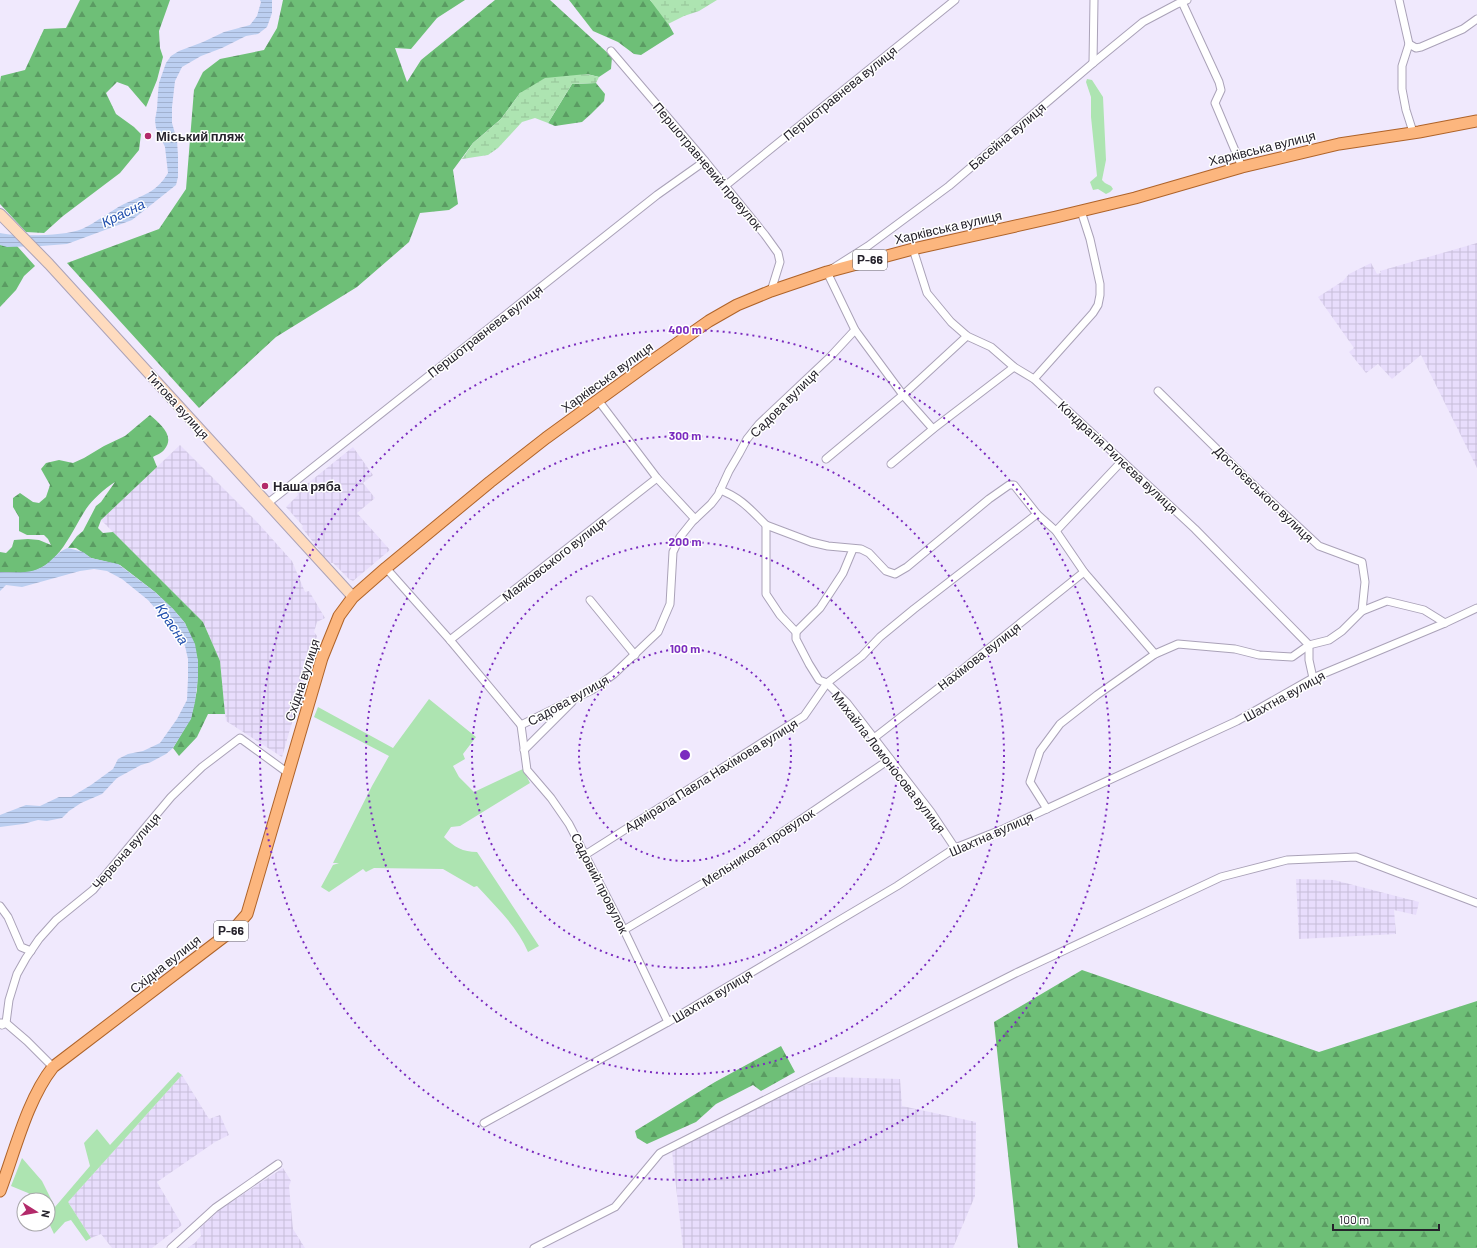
<svg xmlns="http://www.w3.org/2000/svg" width="1477" height="1248" font-family="Barlow,sans-serif">
<style>
.industrial{fill:url(#industrial-grid)}
.green{fill:#ade4b1}
.forest{fill:url(#forest-firs)}
.wetland{fill:url(#wetland-marsh)}
.water{fill:url(#water-rules)}
.lines{fill:none;stroke-linecap:round;stroke-linejoin:round}
.street-casing{stroke:#aaa2b8;stroke-width:9}
.secondary-casing{stroke:#aaa2b8;stroke-width:12}
.primary-casing{stroke:#af6329;stroke-width:13}
.street{stroke:#fff;stroke-width:7}
.secondary{stroke:#fedbbe;stroke-width:10}
.primary{stroke:#fcb67e;stroke-width:11}
.ring{fill:none;stroke:#7b2cbf;stroke-width:2;stroke-dasharray:2 4}
.poi-dot{fill:#b32a6a;stroke:#fff;stroke-width:1.5}
.labels{text-anchor:middle;stroke-width:3;stroke-linejoin:round;paint-order:stroke}
.shield{fill:#fff;stroke:#66646b;stroke-width:1}
.shield-label{font-size:12px;font-weight:bold;fill:#25222b}
.street-label{font-size:13px;fill:#25222b;stroke:#fff}
.poi-label{font-size:13px;font-weight:bold;fill:#25222b;stroke:#fff;text-anchor:start}
.water-label{font-size:14px;font-style:italic;fill:#204fad;stroke:#fff}
.centre{fill:#7b2cbf;stroke:#fff;stroke-width:2}
.ring-label{font-size:12px;text-anchor:middle;font-weight:bold;fill:#7b2cbf;stroke:#fff;stroke-width:3;stroke-linejoin:round;paint-order:stroke}
</style>
<defs>
<pattern id="industrial-grid" width="8" height="8" patternUnits="userSpaceOnUse"><rect width="8" height="8" fill="#e8ddfc"/><path d="M0 4h8M4 0v8" fill="none" stroke="#c7bdd8"/></pattern>
<pattern id="forest-firs" width="22" height="20" patternUnits="userSpaceOnUse"><rect width="22" height="20" fill="#6ebf77"/><path d="M5 1l3.5 6h-7zM16 11l3.5 6h-7z" fill="#5a9b62"/></pattern>
<pattern id="wetland-marsh" width="20" height="14" patternUnits="userSpaceOnUse"><rect width="20" height="14" fill="#ade4b1"/><path d="M1 5h8M5 5V1M11 12h8M15 12V8" fill="none" stroke="#95c398"/></pattern>
<pattern id="water-rules" width="6" height="5" patternUnits="userSpaceOnUse"><rect width="6" height="5" fill="#bccff1"/><path d="M0 2.5h6" fill="none" stroke="#a1b1cf"/></pattern>
</defs>
<rect width="100%" height="100%" fill="#f0e9fd"/>
<!-- industrial -->
<g class="industrial">
<path d="M1477,243v225l-56,-113 -29,24 -14,-15 -12,9 -17,-21 5,-4 -36,-51 25,-16 6,-7 22,-11 6,11 4,-1 -1,-2z"/>
<path d="M180,445l77,77 35,39 13,31 4,-1 16,27 -8,4 -3,10 3,4 -35,121 -56,-36 -6,-60 -17,-39 -102,-102z"/>
<path d="M353,447l20,28 -10,8 12,15 -18,15 33,37 -37,31 -4,-2 -16,-16h-4l-8,-8v-3l-19,-24 1,-2 -17,-19 12,-12 -1,-3z"/>
<path d="M1296,879l38,1 85,22 -3,13 -22,-5 2,24 -97,5z"/>
<path d="M182,1075l27,44 11,-4 9,20 -14,7 -58,40 25,43 -30,23h-40l-11,-14 -10,4 -23,-36z"/>
<path d="M829,1077l71,2 2,27 74,16 -1,74 -22,52h-270l-11,-97 125,-63z"/>
<path d="M283,1168l8,13 -2,5 4,43 12,19h-117l9,-7v-1l4,-4 -1,-8 22,-20z"/>
</g>
<!-- green -->
<g class="green">
<path d="M1087,79l5,1 11,17 3,63 -4,20 3,3 6,3 2,3 -3,3 -4,2 -8,-5 -5,1 -3,-8 7,-6 -6,-59v-20l-5,-15z"/>
<path d="M429,699l47,38 -13,17 2,5 -12,7 6,11 15,15 49,-23 7,14 -70,43 -9,1 -7,10c10,10 19,15 33,15l62,94 -11,6c-11,-26 -32,-45 -51,-66l-3,1 -31,-18 -69,-1 -8,4 -3,-3 -34,23 -8,-5 12,-22 6,-2h-6l39,-77 17,-30 -75,-39 4,-10 75,41z"/>
<path d="M178,1072l4,3 -114,127 23,36 -5,3 -15,-21 -6,2 -11,12 -6,-13v-21h-12l-8,-7 -17,-7 11,-28 20,23 13,26 35,-41 -6,-23 13,-14 13,16z"/>
</g>
<!-- forest -->
<g class="forest">
<path d="M80,0h90l-11,31 1,17 3,9 -6,23 -11,27 -18,-21 -11,-4 -11,11 10,21 18,13 7,7 -2,16 -19,23 -57,43 -19,17 -18,-1 -26,-28v-122l1,-6 24,-6 19,-41 22,-1z"/>
<path d="M283,0h182l-28,18 -26,31 -16,-1 12,34 14,-22 74,-60h55l62,57 -1,12 -12,8 -12,-3 -67,19 -19,26 -28,24 -20,27 5,34 -9,6 -29,3 -11,29 -52,45 -81,50 -77,71 -132,-145 92,-34 27,-40 8,-99 9,-18 17,-13 44,-9 13,-22z"/>
<path d="M569,0h81l13,14 11,20 -33,21 -7,-1 -16,-12 -25,-11z"/>
<path d="M596,83l9,11 -1,7 -13,13 -9,8 -27,4 -7,-3 24,-39z"/>
<path d="M0,245l17,1 18,20 -11,10 -8,14 -16,17z"/>
<path d="M150,415c10,9 26,21 14,35 -2,3 -8,5 -11,7l4,10 -56,53 -3,8 5,5 10,-1 90,90 17,39 5,53h-17l-11,23 -18,19 -6,-8 18,-30 6,-28 1,-29 -13,-38 -12,-14 -18,-17 -35,-27 -29,-7 -15,-10h-8l9,-12 6,-5 13,-25 5,-4 14,-20c-11,7 -22,17 -29,27 -15,23 -26,55 -55,63 -9,2 -22,0 -31,0v-20l6,1 6,-6 2,-7 14,-1 11,1 12,5 -3,-6 -4,-4h-17l-8,-4v-14l-6,-10v-9l7,-5 13,9 6,1 7,-6 4,-12 -9,-16 5,-6 13,-3 14,3 11,-5 20,-12 21,-10z"/>
<path d="M1082,970l237,82 158,-51v247h-459l-24,-226z"/>
<path d="M781,1046l14,26 -34,19 -8,-6 -37,19 -20,18 -49,22 -10,-6 -2,-7 80,-49z"/>
</g>
<!-- wetland -->
<g class="wetland">
<path d="M650,0h67l-18,11 -15,5 -16,8z"/>
<path d="M587,74l12,3 -3,6 -24,1 -24,39 -13,-5 -13,4 -24,26 -10,7 -26,4 11,-16 28,-24 19,-26 25,-15z"/>
</g>
<!-- water -->
<g class="water">
<path d="M260,0h12v13l-5,14 -9,7 -12,2 -24,12 -21,8 -19,11 -7,14 -3,26v16l5,17 1,16v21l-2,8 -44,35 -65,24 -26,2 -34,1 -7,-2v-12c18,4 66,3 82,-4 15,-7 28,-18 42,-25 19,-9 32,-11 44,-31l-3,-26 -9,-19 -1,-8 2,-11 1,-16 1,-10 7,-20 5,-7 8,-5 24,-9 21,-10 26,-7 7,-9 4,-14z"/>
<path d="M68,548l15,4 8,6 27,6 37,28 18,17 12,14 10,21 3,17v17l-3,24 -4,17 -18,29 -7,6 -15,8 -10,3 -24,13 -15,16 -21,9 -12,8 -7,7 -15,3 -9,-1 -15,4 -23,3v-12l26,-10 14,1 19,-9h12l20,-12 22,-16 5,-10 10,-5 15,-3 17,-8 17,-24 10,-19 1,-22v-19l-3,-13 -13,-18 -24,-28 -26,-21 -15,-8 -13,-2 -14,2 -58,16 -16,-2 -6,6v-19c18,0 33,3 48,-9 7,-6 11,-12 20,-15z"/>
</g>
<g class="lines">
<!-- street casing -->
<g class="street-casing">
<g id="street">
<path d="M1399,0l10,44 -7,22v23l4,21 7,22"/>
<path d="M1182,2l37,80 2,8 -6,13 27,64"/>
<path d="M1409,44l7,4 5,-1 42,-18 14,-10"/>
<path d="M611,51l94,110 60,74 13,18 2,9 -9,29"/>
<path d="M1093,63l1,-63"/>
<path d="M725,186l230,-186"/>
<path d="M913,249l14,44 24,29 16,14 24,11 23,20 20,12 161,150 114,116v15l4,18"/>
<path d="M1034,379l59,-66 5,-8 2,-10v-11l-10,-45 -9,-28"/>
<path d="M1158,391l87,86 74,69 43,16 3,20 -3,29"/>
<path d="M598,400l59,78 38,41"/>
<path d="M933,429l-30,-34 -48,-65 -28,-58 41,-26 81,-60 144,-123 50,-41 34,-18 10,-4"/>
<path d="M826,459l77,-64 64,-59"/>
<path d="M891,464l42,-35 81,-62"/>
<path d="M720,490c20,7 31,20 46,35v69l14,21 16,17v7l13,25 10,16 8,3 20,20 84,109 24,36"/>
<path d="M268,503l389,-308 48,-34"/>
<path d="M766,525l45,17 17,4 33,3 8,4 17,18 9,3 12,-7 82,-68 20,-14h5l23,29 19,17 28,41 71,82"/>
<path d="M1056,531l66,-70"/>
<path d="M386,568l64,72 71,85"/>
<path d="M590,600l45,55"/>
<path d="M796,632l24,-24 23,-35 10,-24"/>
<path d="M450,640l207,-162"/>
<path d="M521,725l71,-35 22,-16 44,-42 12,-28 3,-52 7,-15 12,-15 19,-18 7,-9 11,-24 10,-17 8,-15 12,-15 71,-67 25,-27"/>
<path d="M521,725l6,45 24,28 18,26 55,106 44,92"/>
<path d="M874,738l89,-69 121,-97"/>
<path d="M524,750l48,-48"/>
<path d="M1047,809l-17,-27 10,-31 20,-27 37,-29 58,-41 23,-10 57,5 24,6 33,2 17,-12 20,-5 13,-9 20,-20 25,-10 37,9 21,13"/>
<path d="M585,855l219,-139 23,-33 35,-27 18,-19 34,-28 123,-95"/>
<path d="M0,906l8,11 13,30 10,4"/>
<path d="M624,930l110,-65 156,-106"/>
<path d="M0,1023h6l3,-23 8,-26 9,-16 13,-19 17,-19 37,-30 78,-93 31,-30 38,-29 48,35"/>
<path d="M2,1025l4,-2 21,18 26,26"/>
<path d="M484,1123l184,-101 229,-136 58,-38 46,-18 236,-109 76,-43 132,-55 32,-15"/>
<path d="M171,1248l44,-40 63,-44"/>
<path d="M534,1248l81,-41 45,-54 356,-180 205,-96 66,-17 69,-3 121,46"/>
</g>
</g>
<!-- secondary casing -->
<g class="secondary-casing">
<path id="secondary" d="M0,214l49,50 304,333"/>
</g>
<!-- primary casing -->
<g class="primary-casing">
<path id="primary" d="M0,1191c15,-40 27,-91 53,-124l181,-138 13,-15 75,-256 17,-42 14,-19 33,-29 104,-86 56,-44 106,-77 57,-40 28,-16 34,-14 56,-19 86,-23 143,-32 79,-19 107,-31 97,-23 80,-12 58,-11"/>
</g>
<!-- street -->
<use href="#street" class="street"/>
<!-- secondary -->
<use href="#secondary" class="secondary"/>
<!-- primary -->
<use href="#primary" class="primary"/>
</g>
<!-- distance rings -->
<g class="ring">
<circle cx="685" cy="755" r="106"/>
<circle cx="685" cy="755" r="213"/>
<circle cx="685" cy="755" r="319"/>
<circle cx="685" cy="755" r="425"/>
</g>
<!-- markers -->
<g class="poi-dot">
<circle cx="148" cy="136" r="4"/>
<circle cx="265" cy="486" r="4"/>
</g>
<g class="labels">
<!-- shield labels -->
<g class="shield">
<rect x="853" y="250" width="34" height="20" rx="3"/>
<rect x="214" y="921" width="34" height="20" rx="3"/>
</g>
<g class="shield-label">
<text x="870" y="264">Р-66</text>
<text x="231" y="935">Р-66</text>
</g>
<!-- street labels -->
<g class="street-label">
<text transform="translate(840 93) rotate(-39)" y="5">Першотравнева вулиця</text>
<text transform="translate(1007 136) rotate(-40)" y="5">Басейна вулиця</text>
<text transform="translate(1262 148) rotate(-14)" y="5">Харківська вулиця</text>
<text transform="translate(708 166) rotate(50)" y="5">Першотравневий провулок</text>
<text transform="translate(948 227) rotate(-13)" y="5">Харківська вулиця</text>
<text transform="translate(485 331) rotate(-38)" y="5">Першотравнева вулиця</text>
<text transform="translate(607 377) rotate(-36)" y="5">Харківська вулиця</text>
<text transform="translate(784 403) rotate(-45)" y="5">Садова вулиця</text>
<text transform="translate(178 405) rotate(48)" y="5">Титова вулиця</text>
<text transform="translate(1118 457) rotate(43)" y="5">Кондратія Рилєєва вулиця</text>
<text transform="translate(1264 494) rotate(44)" y="5">Достоєвського вулиця</text>
<text transform="translate(554 559) rotate(-38)" y="5">Маяковського вулиця</text>
<text transform="translate(979 656) rotate(-38)" y="5">Нахімова вулиця</text>
<text transform="translate(302 680) rotate(-72)" y="5">Східна вулиця</text>
<text transform="translate(1284 696) rotate(-29)" y="5">Шахтна вулиця</text>
<text transform="translate(568 700) rotate(-29)" y="5">Садова вулиця</text>
<text transform="translate(889 762) rotate(52)" y="5">Михайла Ломоносова вулиця</text>
<text transform="translate(711 775) rotate(-32)" y="5">Адмірала Павла Нахімова вулиця</text>
<text transform="translate(991 834) rotate(-24)" y="5">Шахтна вулиця</text>
<text transform="translate(758 847) rotate(-33)" y="5">Мельникова провулок</text>
<text transform="translate(126 851) rotate(-49)" y="5">Червона вулиця</text>
<text transform="translate(600 883) rotate(63)" y="5">Садовий провулок</text>
<text transform="translate(165 964) rotate(-38)" y="5">Східна вулиця</text>
<text transform="translate(712 996) rotate(-31)" y="5">Шахтна вулиця</text>
</g>
<!-- poi labels -->
<g class="poi-label">
<text x="156" y="141">Міський пляж</text>
<text x="273" y="491">Наша ряба</text>
</g>
<!-- water labels -->
<g class="water-label">
<text transform="translate(123 213) rotate(-26)" y="5">Красна</text>
<text transform="translate(172 624) rotate(56)" y="5">Красна</text>
</g>
</g>
<circle cx="685" cy="755" r="6" class="centre"/>
<g class="ring-label">
<text x="685" y="334">400 m</text>
<text x="685" y="440">300 m</text>
<text x="685" y="546">200 m</text>
<text x="685" y="653">100 m</text>
</g>
<!-- north arrow -->
<g transform="translate(36 1212) rotate(101)"><circle r="19" fill="#ffffff" stroke="#a8a7aa"/>
<path d="M0-3L7 15L0 10L-7 15Z" fill="#b32a6a"/>
<text y="-6" font-size="11" font-weight="bold" text-anchor="middle" fill="#25222b">N</text>
</g>
<!-- scale -->
<path d="M1333 1224v6h106v-6" fill="none" stroke="#25222b" stroke-width="2"/>
<text x="1339" y="1224" font-size="12" fill="#25222b" stroke="#ffffff" stroke-width="3" paint-order="stroke">100 m</text>
</svg>
